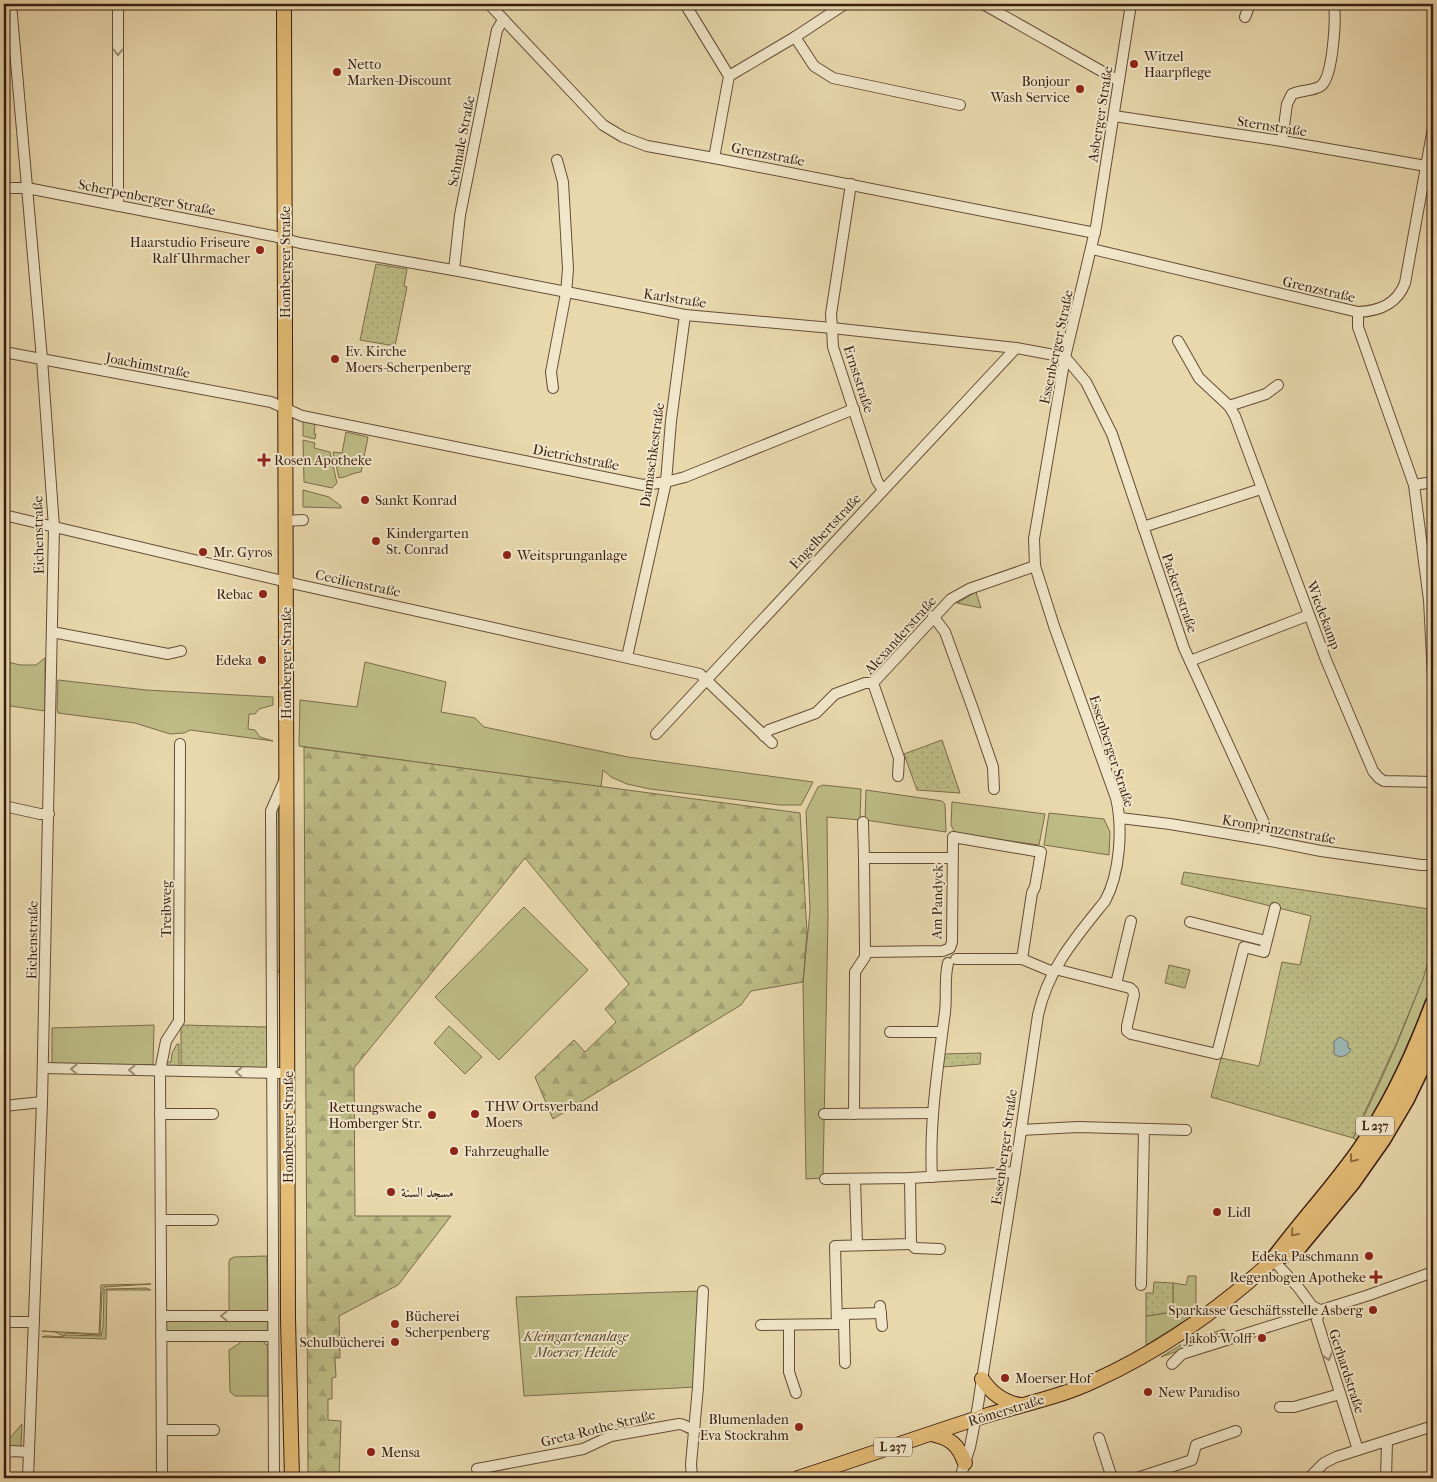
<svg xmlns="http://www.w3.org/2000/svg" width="1437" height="1482" font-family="'IM FELL French Canon',Amiri,serif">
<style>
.green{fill:#bdbc85;stroke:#7b6c4a}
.forest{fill:url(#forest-firs);stroke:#7b6c4a}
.park{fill:url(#park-dots);stroke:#7b6c4a}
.water{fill:#9cb7b4;stroke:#747972}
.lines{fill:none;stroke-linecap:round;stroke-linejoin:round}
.minor-casing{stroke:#654c37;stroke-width:12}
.major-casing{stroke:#391d10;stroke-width:16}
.highway-casing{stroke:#391d10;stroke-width:18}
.minor{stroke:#f0e6c9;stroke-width:10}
.major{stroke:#e4bc76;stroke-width:14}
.highway{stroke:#e4bc76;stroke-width:15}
.oneway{stroke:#9e8c76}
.oneway2{stroke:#8e6c43}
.poi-dot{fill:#8f2418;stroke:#f0e6c9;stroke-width:2}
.labels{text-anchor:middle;stroke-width:4;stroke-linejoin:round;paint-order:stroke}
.shield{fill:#f0e6c9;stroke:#705948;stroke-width:1}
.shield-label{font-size:12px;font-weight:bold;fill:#391d10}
.poi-label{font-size:14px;fill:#391d10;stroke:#f0e6c9;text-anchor:start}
.street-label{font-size:14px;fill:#391d10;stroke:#f0e6c9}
.park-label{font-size:14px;font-style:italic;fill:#5a452d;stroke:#f0e6c9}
</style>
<defs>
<pattern id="forest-firs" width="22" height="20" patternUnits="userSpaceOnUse" patternTransform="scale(1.25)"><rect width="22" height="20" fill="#bdbc85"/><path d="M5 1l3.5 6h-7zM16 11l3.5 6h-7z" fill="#a3a172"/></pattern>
<pattern id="park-dots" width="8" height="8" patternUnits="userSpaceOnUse" patternTransform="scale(1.25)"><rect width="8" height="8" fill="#bdbc85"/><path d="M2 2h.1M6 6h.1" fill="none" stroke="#a3a172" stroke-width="1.8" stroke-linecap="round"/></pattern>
</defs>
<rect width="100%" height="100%" fill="#e8d8ac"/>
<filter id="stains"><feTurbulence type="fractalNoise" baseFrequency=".004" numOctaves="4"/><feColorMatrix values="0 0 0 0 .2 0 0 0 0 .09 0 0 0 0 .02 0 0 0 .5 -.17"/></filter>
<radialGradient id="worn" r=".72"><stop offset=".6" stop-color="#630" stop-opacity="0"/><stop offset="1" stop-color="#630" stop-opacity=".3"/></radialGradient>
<!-- green -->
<g class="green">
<path d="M303,421l11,2 1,4 -1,7h2l-1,5 -12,-3z"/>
<path d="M346,432l22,5 -7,35c-10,1 -13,5 -22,6l-6,-26 9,1z"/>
<path d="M303,440l12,3 -1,5 16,4 7,31 -5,5 -28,-6z"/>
<path d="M303,490l26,7 12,9v2l-38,-1z"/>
<path d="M976,592l5,16 -24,-5z"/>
<path d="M45,658v53l-41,-6v-44l16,4h16z"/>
<path d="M365,662l81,20 -5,30 34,6 9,9 144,30 185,25 -12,23h-21l-130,-16 -23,-5 -16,-7 -8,-7 -2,17 -302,-41 1,-46 57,7z"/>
<path d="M58,680l88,10 127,7v8l-14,4 -4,5h-6l-1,15 7,1 5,7 13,4 -83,-11 -6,3 -14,1 -35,-11 -77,-10 -1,-4z"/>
<path d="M823,785l38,4 -1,31 -33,-3 1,101 -5,260 -17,1 -3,-197 7,-71 -4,-100 12,-24z"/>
<path d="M866,790l76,11 3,3 1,28 -81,-12z"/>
<path d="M952,802l93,12 -6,31 -84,-12 -4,-8z"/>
<path d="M279,806l1,162 -4,9 -1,-162z"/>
<path d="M1049,813l55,6 6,13 -1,23 -65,-10z"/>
<path d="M524,907l64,63 -89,90 -64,-63z"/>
<path d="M1433,946v32l-7,23 -25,59 -18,38 -25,43 -5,-3c31,-62 59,-125 80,-192z"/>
<path d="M154,1025l-1,40 -101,-1v-36z"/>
<path d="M449,1026l33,31 -17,17 -31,-31z"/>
<path d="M177,1044h2v23h-10l-5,-5h7l1,-9z"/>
<path d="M267,1256l1,56h-39v-50l1,-3 4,-2z"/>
<path d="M1188,1276h8v38l-50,31v-29l27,-4v-29l13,2z"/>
<path d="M151,1284l-47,3 -2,6 -2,42 -34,-2 -2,3 -9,-4 -13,-1 57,3 2,-49z"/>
<path d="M109,1289l37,-1 5,2h-44l-1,49 -64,-2c6,-3 18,2 24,-2l35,1 2,-9 1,-35 1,-3z"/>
<path d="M701,1291l-5,96 -172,9 -8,-99z"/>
<path d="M268,1320v11h-102l-1,-2 2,-8z"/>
<path d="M1224,1329l1,2 -35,13 -4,4 -25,9 26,-16z"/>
<path d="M241,1338l22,2 2,4 3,1v51h-33l-5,-4 -1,-42 11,-7z"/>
<path d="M22,1424l-1,22 -17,4v-5z"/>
</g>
<!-- forest -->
<path class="forest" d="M304,747l496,66 7,119 -4,50 -52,9 -10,14 -188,114 -18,-42 39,-37 11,12 31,-30 -11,-13 24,-25 -104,-126 -171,210 1,148h96l-53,69 -59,31 1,42h-5l1,19 -4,1v21h-4v21l13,1 -2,57h-31z"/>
<!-- park -->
<g class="park">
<path d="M376,264l31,5 -3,17 3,1 -12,59 -35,-6z"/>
<path d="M942,740l18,53 -43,-3 -13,-36z"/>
<path d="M1184,872l245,37 4,-25v62l-10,33 -26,63 -44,96 -142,-41 10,-39 38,8 23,-104 18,3 11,-49 -130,-32z"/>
<path d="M1169,965l21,5 -5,18 -20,-5z"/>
<path d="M181,1025l86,2v42l-83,-1 -3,-4z"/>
<path d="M981,1053l-1,11 -37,3 1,-13z"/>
<path d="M1154,1282l19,1v29l-27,4v-23h7z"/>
</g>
<!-- water -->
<path class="water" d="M1340,1037l8,5v6l3,1c-2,7 -11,10 -17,5v-13z"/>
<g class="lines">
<!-- minor casing -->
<g class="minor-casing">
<g id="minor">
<path d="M11,4l31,355 12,168 -12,575 -14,376"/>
<path d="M118,4v202"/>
<path d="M489,4l114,121 20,12 24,9 67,12 381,75"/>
<path d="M685,4l44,72 -15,82"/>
<path d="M983,4l136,77"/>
<path d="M1245,17l5,-13"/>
<path d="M795,37l19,29 19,12 127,27"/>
<path d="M729,76l66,-39 50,-33"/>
<path d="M1114,116l168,25 144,25"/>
<path d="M1282,141l5,-37 5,-10c9,-4 24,-3 30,-9 11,-11 14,-65 12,-81"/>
<path d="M851,184l-20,130 1,14 1,19 44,134 6,9"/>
<path d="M4,188h23l246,48 27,7 164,29 221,43 147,13 184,20 49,9 21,25 26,52 72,214 81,177v15"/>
<path d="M1092,249l266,63c22,-1 39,-8 47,-29l28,-155"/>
<path d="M454,270l6,-55 37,-185 6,-10"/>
<path d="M1358,312v15l56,158 15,115 4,77"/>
<path d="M1178,341l21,37 30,28 6,10 91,244 47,111 6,7 5,3 49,1"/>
<path d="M4,352l267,50 31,14 341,69 23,-3 19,-5 169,-68"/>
<path d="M553,388l-2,-16 15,-79 2,-24 -5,-87 -6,-22"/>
<path d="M1229,406l37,-12 12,-9"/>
<path d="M1414,485l19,-3"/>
<path d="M4,515l296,70 400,89 72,69"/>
<path d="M285,521l18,-1"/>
<path d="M1143,527l118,-38"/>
<path d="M933,616l12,16 28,77 20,58 1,22"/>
<path d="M52,632l116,22 13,-3"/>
<path d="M627,657l39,-175 5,-61 14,-106"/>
<path d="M1190,661l119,-46"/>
<path d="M656,734l360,-386"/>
<path d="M764,736l5,-6 47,-17 19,-19 30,-11h8"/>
<path d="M898,776l1,-18 -26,-75 78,-84 18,-10 66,-23"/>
<path d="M4,806l36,8h9"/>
<path d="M1120,818l50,6 95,16 56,11 100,14h12"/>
<path d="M863,822l1,36"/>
<path d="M952,858h-88l1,94 78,-1 7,-3 2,-6 1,-105 88,15 -6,35 -3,6 -10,66"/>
<path d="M1190,922l76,19"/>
<path d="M956,959h66l31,13"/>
<path d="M1055,969l75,19 3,3 1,4 -7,31v5l4,3 86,20 27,-107 20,5 11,-44"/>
<path d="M1116,984l15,-63"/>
<path d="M890,1032h52"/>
<path d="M43,1068l236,5"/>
<path d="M4,1106l38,-4"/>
<path d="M160,1114h53"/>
<path d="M824,1114l109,-1"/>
<path d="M854,1114l1,-142 10,-15v-5"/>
<path d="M1021,1130l57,-3 108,3"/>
<path d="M932,1177c-3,-55 6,-110 13,-165 2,-16 -1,-33 3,-49"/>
<path d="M825,1179l85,-1 105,-6"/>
<path d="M855,1179l2,66"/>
<path d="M161,1220h52"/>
<path d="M911,1244l4,4 25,1"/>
<path d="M1273,1260l25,27 14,19 8,4"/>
<path d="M1141,1285l3,-156"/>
<path d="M880,1306l2,20"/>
<path d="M1320,1310l-3,10 41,130"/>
<path d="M161,1316h112"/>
<path d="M4,1322h30"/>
<path d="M844,1323v-9l37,-1"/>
<path d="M837,1324l7,-1 1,40"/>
<path d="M761,1325l76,-1 -2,-78 76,-2 -1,-66"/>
<path d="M789,1326v46l7,21"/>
<path d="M161,1336h112"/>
<path d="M1172,1364l10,-10 187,-59 64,-23"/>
<path d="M1280,1407h14l46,-13"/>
<path d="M162,1430h52"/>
<path d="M1099,1438l13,40"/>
<path d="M4,1454l8,-3 17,1"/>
<path d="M477,1469l106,-20 28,-13 68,-12c6,0 9,5 15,5"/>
<path d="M162,1478l-2,-407 6,-30 13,-20 1,-277"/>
<path d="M274,1478l-3,-667 14,-32"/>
<path d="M692,1478l-1,-14 7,-77 5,-96"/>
<path d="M960,1478l10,-31 7,-36 38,-239 23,-157c10,-46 38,-78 67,-114 15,-27 18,-73 11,-103l-62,-172 -19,-60 -1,-27 31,-182 31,-130 35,-223"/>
<path d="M1137,1478l55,-18 4,-15 40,-14"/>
<path d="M1309,1478l15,-15 12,-6 97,-31"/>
<path d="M1386,1478l1,-37"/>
</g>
</g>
<!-- major casing -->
<g class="major-casing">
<g id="major">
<path d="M284,4l4,1315 4,159"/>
<path d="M982,1379c9,14 21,23 38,26"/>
<path d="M931,1434c19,4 27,10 34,29"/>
<path d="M798,1478c59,-19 118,-40 177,-59 39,-13 81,-20 119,-38 66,-30 126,-72 179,-121"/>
</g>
</g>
<!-- highway casing -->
<g class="highway-casing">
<g id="highway">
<path d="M1274,1259l24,-11 54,-65 31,-44 23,-39 27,-56"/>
<path d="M1273,1260c28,-38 61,-73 88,-112 31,-45 53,-93 72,-144"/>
</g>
</g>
<!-- minor -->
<use href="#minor" class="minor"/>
<!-- major -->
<use href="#major" class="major"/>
<!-- highway -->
<use href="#highway" class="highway"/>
</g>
<!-- one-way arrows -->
<defs><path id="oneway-chevron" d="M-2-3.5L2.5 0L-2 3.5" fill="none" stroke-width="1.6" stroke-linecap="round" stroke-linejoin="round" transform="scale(1.25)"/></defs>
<g class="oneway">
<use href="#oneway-chevron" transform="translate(118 52) rotate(90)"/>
<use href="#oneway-chevron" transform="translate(74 1069) rotate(-179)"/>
<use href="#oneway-chevron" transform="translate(132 1070) rotate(-179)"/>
<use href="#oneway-chevron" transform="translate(239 1072) rotate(-179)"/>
<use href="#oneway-chevron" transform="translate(224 1316) rotate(180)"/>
<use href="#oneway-chevron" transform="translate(1328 1357) rotate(73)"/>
</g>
<g class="oneway2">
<use href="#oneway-chevron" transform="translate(1353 1159) rotate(127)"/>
<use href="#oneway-chevron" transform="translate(1294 1233) rotate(131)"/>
</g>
<!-- markers -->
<g class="poi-dot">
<circle cx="1134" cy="64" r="5"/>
<circle cx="337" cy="72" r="5"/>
<circle cx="1080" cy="89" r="5"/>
<circle cx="260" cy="250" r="5"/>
<circle cx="335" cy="359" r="5"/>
<path d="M261.5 452.5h5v5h5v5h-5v5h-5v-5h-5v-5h5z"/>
<circle cx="365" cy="500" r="5"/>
<circle cx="376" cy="541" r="5"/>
<circle cx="203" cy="552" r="5"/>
<circle cx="507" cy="555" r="5"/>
<circle cx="263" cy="594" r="5"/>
<circle cx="262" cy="660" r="5"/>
<circle cx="475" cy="1114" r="5"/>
<circle cx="432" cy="1115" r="5"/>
<circle cx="454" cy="1151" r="5"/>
<circle cx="391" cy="1192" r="5"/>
<circle cx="1217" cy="1212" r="5"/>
<circle cx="1369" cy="1256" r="5"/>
<path d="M1373.5 1269.5h5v5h5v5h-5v5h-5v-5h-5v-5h5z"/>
<circle cx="1373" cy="1310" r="5"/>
<circle cx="395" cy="1324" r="5"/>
<circle cx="1262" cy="1338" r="5"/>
<circle cx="395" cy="1342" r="5"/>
<circle cx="1005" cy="1378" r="5"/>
<circle cx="1148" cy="1392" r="5"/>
<circle cx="799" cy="1427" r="5"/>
<circle cx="371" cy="1452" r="5"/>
</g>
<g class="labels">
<!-- shield labels -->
<g class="shield">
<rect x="1356" y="1116.5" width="38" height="19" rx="4"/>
<rect x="874" y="1437.5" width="38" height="19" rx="4"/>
</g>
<g class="shield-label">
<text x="1375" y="1130">L 237</text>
<text x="893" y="1451">L 237</text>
</g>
<!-- poi labels -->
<g class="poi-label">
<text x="1144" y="61">Witzel<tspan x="1144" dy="16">Haarpflege</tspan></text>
<text x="347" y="69">Netto<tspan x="347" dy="16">Marken-Discount</tspan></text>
<text x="1070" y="86" text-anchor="end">Bonjour<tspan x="1070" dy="16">Wash Service</tspan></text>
<text x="250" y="247" text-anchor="end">Haarstudio Friseure<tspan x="250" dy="16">Ralf Uhrmacher</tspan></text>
<text x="345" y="356">Ev. Kirche<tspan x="345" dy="16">Moers-Scherpenberg</tspan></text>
<text x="274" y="465">Rosen Apotheke</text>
<text x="375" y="505">Sankt Konrad</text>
<text x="386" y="538">Kindergarten<tspan x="386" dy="16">St. Conrad</tspan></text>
<text x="213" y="557">Mr. Gyros</text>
<text x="517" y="560">Weitsprunganlage</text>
<text x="253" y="599" text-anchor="end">Rebac</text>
<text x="252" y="665" text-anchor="end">Edeka</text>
<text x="485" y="1111">THW Ortsverband<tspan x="485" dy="16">Moers</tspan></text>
<text x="422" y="1112" text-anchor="end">Rettungswache<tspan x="422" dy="16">Homberger Str.</tspan></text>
<text x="464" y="1156">Fahrzeughalle</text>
<text x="401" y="1197">مسجد السنة</text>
<text x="1227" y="1217">Lidl</text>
<text x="1359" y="1261" text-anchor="end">Edeka Paschmann</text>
<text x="1366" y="1282" text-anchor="end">Regenbogen Apotheke</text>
<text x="1363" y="1315" text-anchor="end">Sparkasse Geschäftsstelle Asberg</text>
<text x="405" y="1321">Bücherei<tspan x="405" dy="16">Scherpenberg</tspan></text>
<text x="1252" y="1343" text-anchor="end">Jakob Wolff</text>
<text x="385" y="1347" text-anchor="end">Schulbücherei</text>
<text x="1015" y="1383">Moerser Hof</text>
<text x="1158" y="1397">New Paradiso</text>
<text x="789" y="1424" text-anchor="end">Blumenladen<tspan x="789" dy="16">Eva Stockrahm</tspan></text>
<text x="381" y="1457">Mensa</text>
</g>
<!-- street labels -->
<g class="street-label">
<text transform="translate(1100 114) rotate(-81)" y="5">Asberger Straße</text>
<text transform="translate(1272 126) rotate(9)" y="5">Sternstraße</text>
<text transform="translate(461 141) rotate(-79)" y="5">Schmale Straße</text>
<text transform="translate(768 154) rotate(11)" y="5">Grenzstraße</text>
<text transform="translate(147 197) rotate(11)" y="5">Scherpenberger Straße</text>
<text transform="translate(285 262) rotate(-90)" y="5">Homberger Straße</text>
<text transform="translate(1319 289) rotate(13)" y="5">Grenzstraße</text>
<text transform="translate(675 298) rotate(9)" y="5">Karlstraße</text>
<text transform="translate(1056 347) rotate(-78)" y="5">Essenberger Straße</text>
<text transform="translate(148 365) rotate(11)" y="5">Joachimstraße</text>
<text transform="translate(859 379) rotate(72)" y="5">Ernststraße</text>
<text transform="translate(652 455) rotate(-82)" y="5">Damaschkestraße</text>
<text transform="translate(576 457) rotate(11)" y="5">Dietrichstraße</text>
<text transform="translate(825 531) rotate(-47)" y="5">Engelbertstraße</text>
<text transform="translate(38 535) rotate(-91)" y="5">Eichenstraße</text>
<text transform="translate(358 583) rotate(12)" y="5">Cecilienstraße</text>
<text transform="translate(1180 593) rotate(71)" y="5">Packertstraße</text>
<text transform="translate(1324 615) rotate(69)" y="5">Wiedekamp</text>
<text transform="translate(900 635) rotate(-48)" y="5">Alexanderstraße</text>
<text transform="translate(286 663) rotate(-90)" y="5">Homberger Straße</text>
<text transform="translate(1112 751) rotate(72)" y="5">Essenberger Straße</text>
<text transform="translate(1279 829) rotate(10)" y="5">Kronprinzenstraße</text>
<text transform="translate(937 902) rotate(-89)" y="5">Am Pandyck</text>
<text transform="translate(166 909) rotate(-90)" y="5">Treibweg</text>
<text transform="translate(32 940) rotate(-89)" y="5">Eichenstraße</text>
<text transform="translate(288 1127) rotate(-90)" y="5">Homberger Straße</text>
<text transform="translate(1004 1147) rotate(-82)" y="5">Essenberger Straße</text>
<text transform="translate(1347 1371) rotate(72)" y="5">Gerhardstraße</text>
<text transform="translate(1006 1410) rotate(-17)" y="5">Römerstraße</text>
<text transform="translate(598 1428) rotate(-14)" y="5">Greta-Rothe-Straße</text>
</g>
<!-- park labels -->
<g class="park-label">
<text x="576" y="1341">Kleingartenanlage<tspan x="576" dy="16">Moerser Heide</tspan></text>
</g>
</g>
<!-- margin -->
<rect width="1437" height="1482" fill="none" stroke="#e8d8ac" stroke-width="20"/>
<rect x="5" y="5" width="1427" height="1472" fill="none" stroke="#391d10" stroke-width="2.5"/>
<rect x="10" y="10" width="1417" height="1462" fill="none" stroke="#391d10"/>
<rect width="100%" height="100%" filter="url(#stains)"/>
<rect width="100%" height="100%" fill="url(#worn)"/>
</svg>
